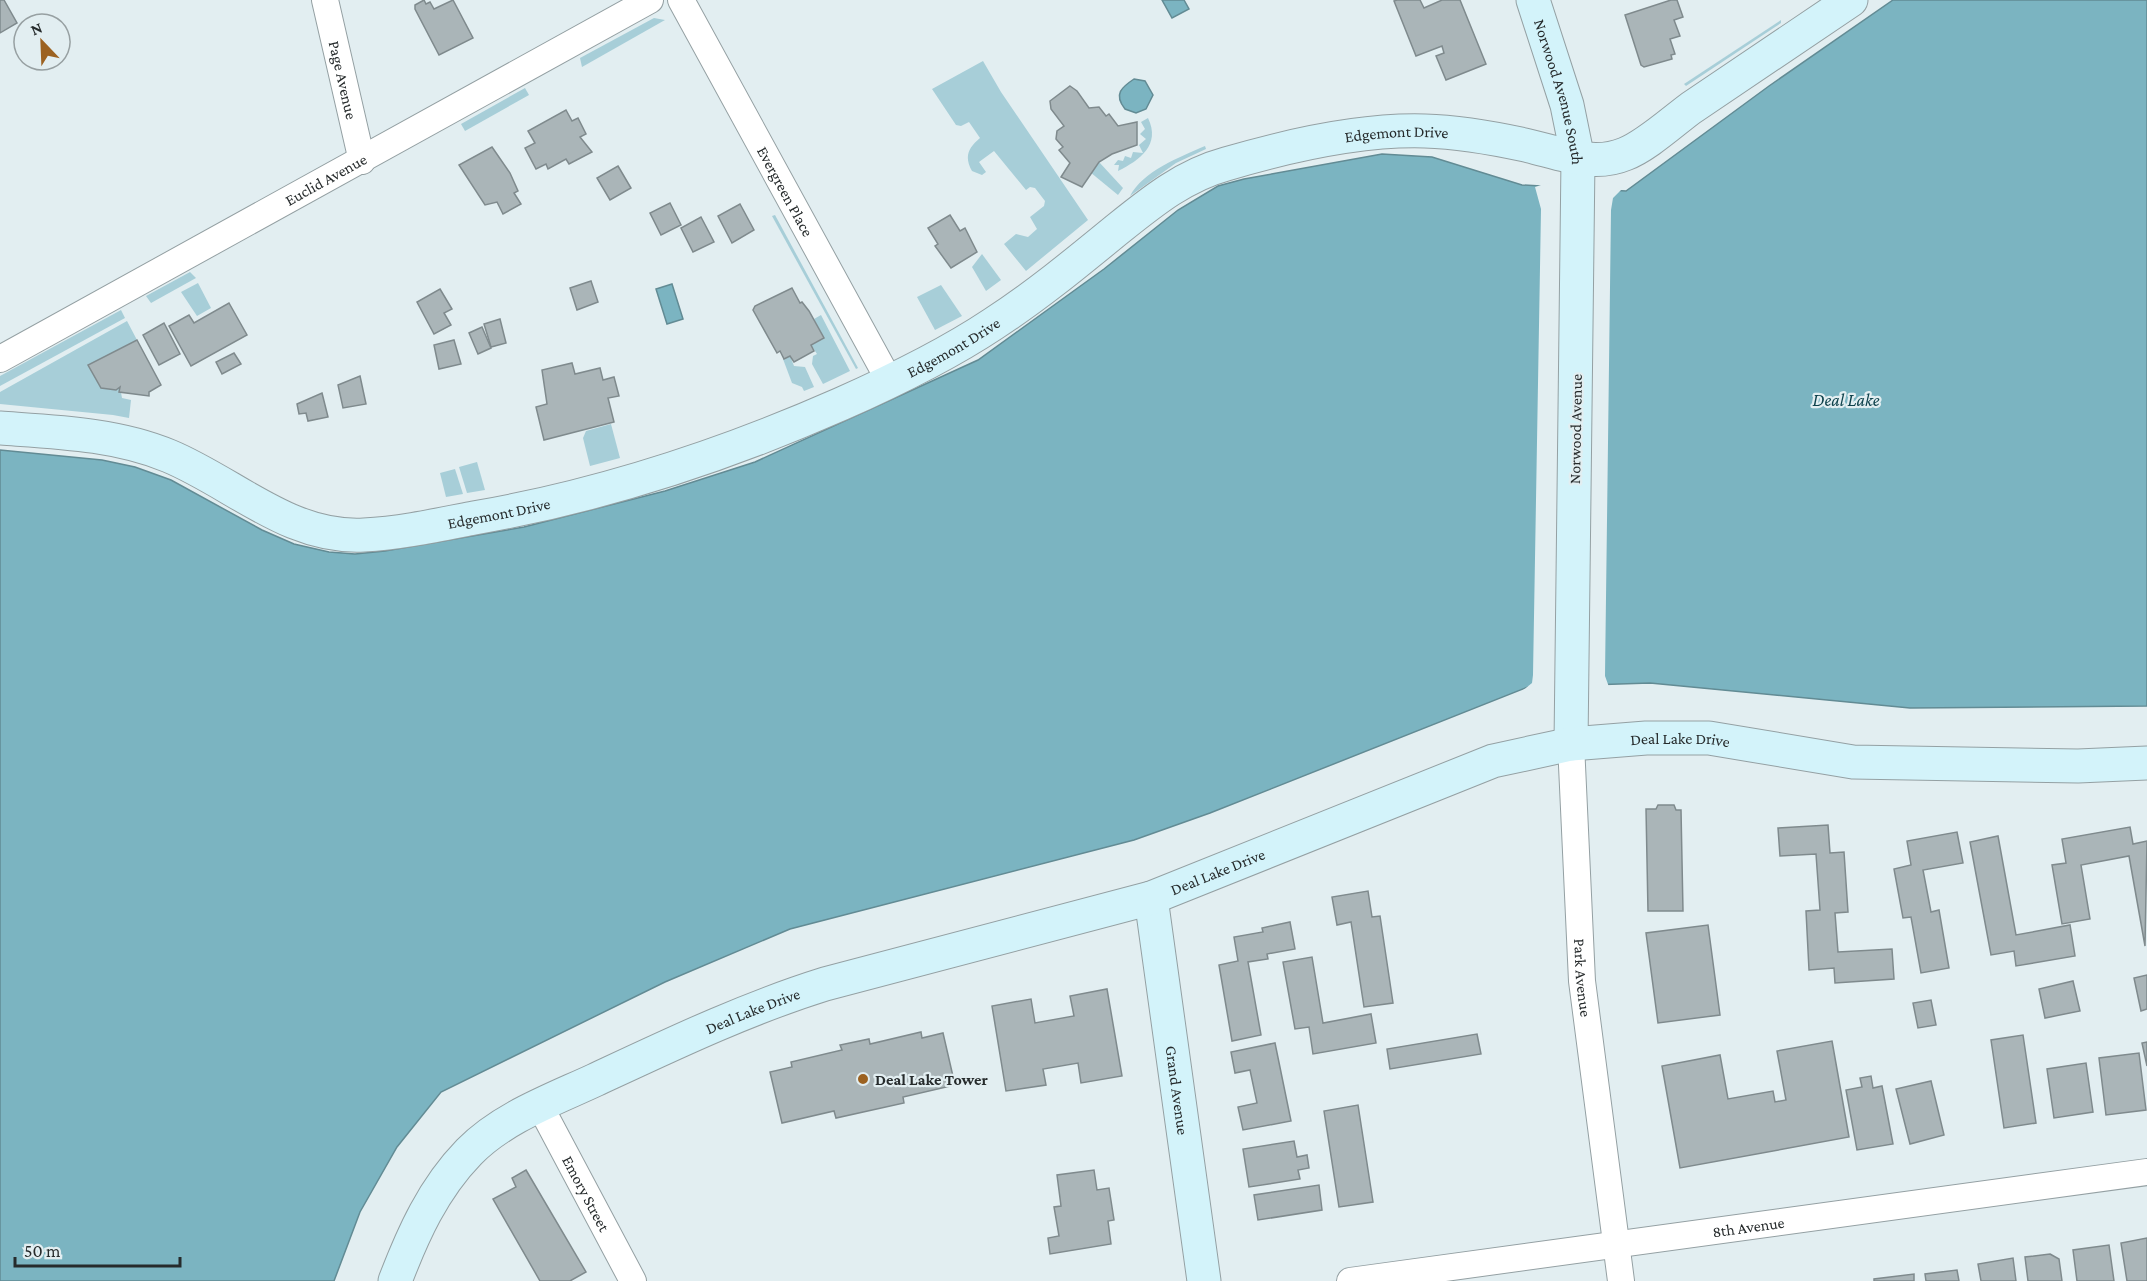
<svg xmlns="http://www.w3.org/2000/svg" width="2147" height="1281" font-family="'Crimson Pro',serif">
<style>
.green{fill:#a7ced8}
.water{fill:#7bb4c1;stroke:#628b94;stroke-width:1.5}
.pier{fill:#e2eef1}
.building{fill:#aab5b8;stroke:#7f8a8d;stroke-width:1.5}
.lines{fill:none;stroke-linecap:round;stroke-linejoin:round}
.street-casing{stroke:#94a0a3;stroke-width:28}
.secondary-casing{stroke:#94a0a3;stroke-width:35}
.street{stroke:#fff;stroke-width:26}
.secondary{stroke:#d3f3fa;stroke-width:33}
.poi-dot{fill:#9c6221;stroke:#e2eef1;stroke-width:2}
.labels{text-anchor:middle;stroke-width:4.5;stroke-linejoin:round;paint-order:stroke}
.street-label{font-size:16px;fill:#262b2c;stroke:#e2eef1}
.poi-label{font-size:16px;font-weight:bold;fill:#262b2c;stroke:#e2eef1;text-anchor:start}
.water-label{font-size:18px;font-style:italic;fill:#0e424c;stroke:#e2eef1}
</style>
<rect width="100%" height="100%" fill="#e2eef1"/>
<!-- green -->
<g class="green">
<path d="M654,18l11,2 -83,47 -2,-9z"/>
<path d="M1781,20v3l-95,63 -2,-2z"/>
<path d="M983,61l18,31 87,128 -62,51 -22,-27 12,-10 12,3 9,-8 -7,-12 14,-11 1,-5 -10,-13 -5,-1 -4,3 -32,-39 -15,11 7,10 -4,3 -10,-4c-8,-14 -4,-23 8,-33l-11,-16 -8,4 -5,-1 -24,-36z"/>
<path d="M525,88l4,7 -64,36 -4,-7z"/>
<path d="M1148,118c13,27 -8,42 -30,53l1,-6h-5l4,-5 5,1 2,-5 6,2 2,-6 10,1 -4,-8 7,-6 -6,-5 5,-5 -4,-7z"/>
<path d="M1205,146l1,3 -30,14 -46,33c13,-25 50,-39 75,-50z"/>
<path d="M1099,162l24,26 -5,7 -28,-23z"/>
<path d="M775,215l83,153 -2,1 -84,-153z"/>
<path d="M982,254l19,26 -15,11 -14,-24z"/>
<path d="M190,272l6,6 -45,25 -5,-7z"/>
<path d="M198,283l13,25 -14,8 -16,-24z"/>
<path d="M941,285l21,31 -27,14 -18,-33z"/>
<path d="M121,310l4,8 -125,68v-10z"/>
<path d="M821,315l29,56 -27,13 -11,-20 1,-8 4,-2 -6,-9 13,-7 -10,-19z"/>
<path d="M127,321l10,19 -48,25 12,23 15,2 4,-3 2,11 9,2 -2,18 -16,-3 -113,-11v-12z"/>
<path d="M790,356l4,10 11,1 9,20 -10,4 -2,-4 -10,-4 -9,-24z"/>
<path d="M611,424l9,34 -30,8 -7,-28 3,-7z"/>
<path d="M477,462l8,28 -18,3 -8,-26z"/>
<path d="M455,469l8,25 -17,3 -6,-24z"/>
</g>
<!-- water -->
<g class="water">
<path d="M1162,0h22l5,9 -17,9z"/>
<path d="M1893,0h254v706l-237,2 -260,-25 -122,4 -318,126 -76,27 -344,89 -125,53 -224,110 -44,55 -37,65 -26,69h-334v-831l102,10 33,7 36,13 91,50 32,14 35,8 26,2 30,-3 139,-24 141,-36 90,-29 223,-102 126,-91 74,-59 40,-24 26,-7 138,-25 50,3 90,28 104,6 143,-105z"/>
<path d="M1134,79l11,2 8,14 -7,14 -10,4 -11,-4c-12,-15 -3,-22 9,-30z"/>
<path d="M672,284l11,35 -16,5 -11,-35z"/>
</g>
<!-- pier -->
<path class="pier" d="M1547,183l76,5 -10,10 -2,12 -6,466 4,11 -87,4 10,-8 1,-8 8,-466 -6,-22z"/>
<!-- building -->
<g class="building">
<path d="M0,0h4l13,23 -17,10z"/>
<path d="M424,0l2,4 4,-2 4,7 19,-9 20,38 -34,17 -24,-46v-4z"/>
<path d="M1397,0h23l4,8 18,-8h18l26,64 -40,16 -10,-24 8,-3 -2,-7 -26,10 -22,-55z"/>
<path d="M1671,0h6l6,17 -9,3 6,16 -10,3 5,15 -4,1 1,4 -28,8 -3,-2 -16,-50z"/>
<path d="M1070,86l7,5 12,17 10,-1 7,9 3,-2 9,12 19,-4v23l-25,9 -13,8 -17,25 -21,-10 9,-14 -11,-13 4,-3 -7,-8 1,-8 7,-5 -13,-17 -1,-8z"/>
<path d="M566,110l6,11 6,-3 8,16 -6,3 12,15 -23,12 -3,-5 -18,10 -2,-5 -10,5 -11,-21 10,-5 -7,-12z"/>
<path d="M492,147l18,26 8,18 -4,2 7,11 -18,10 -6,-12 -12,3 -26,-40z"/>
<path d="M618,166l13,22 -21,12 -13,-22z"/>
<path d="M670,203l11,22 -20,10 -11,-22z"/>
<path d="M740,204l14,26 -22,13 -14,-27z"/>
<path d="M950,215l10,16 5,-3 12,24 -26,16 -16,-22 3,-2 -10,-16z"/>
<path d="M701,217l13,25 -21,10 -12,-24z"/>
<path d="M591,281l7,21 -21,8 -7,-22z"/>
<path d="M792,288l8,15 2,-1 7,9 15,27 -13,7 3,6 -20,11 -4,-6 -6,3 -4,-8 -3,2 -24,-43 2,-4z"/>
<path d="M440,289l12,20 -8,4 7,12 -17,9 -17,-32z"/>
<path d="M229,303l18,32 -56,31 -22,-40 20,-11 5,8z"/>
<path d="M500,319l6,24 -15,4 -7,-23z"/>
<path d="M164,323l16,31 -21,11 -16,-30z"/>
<path d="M482,327l9,21 -13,6 -9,-21z"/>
<path d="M137,340l24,45 -12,7v4l-30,-4 1,-5 -4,3 -15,-2 -13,-23z"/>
<path d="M454,340l7,24 -22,5 -5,-24z"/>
<path d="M234,353l7,11 -19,10 -6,-12z"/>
<path d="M572,363l3,11 25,-6 3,12 11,-3 5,19 -11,2 6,24 -70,18 -8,-33 11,-3 -5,-34z"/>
<path d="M360,376l6,28 -23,4 -5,-23z"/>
<path d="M322,393l6,24 -20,4 -2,-8 -7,1 -2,-10z"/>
<path d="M1658,805h16l2,5h5l2,101h-35l-2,-102h10z"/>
<path d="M1828,825l2,28 14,-1 4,60 -13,1 3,39 54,-3 2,30 -59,4 -1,-15 -25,2 -3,-59 14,-1 -4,-56 -36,2 -2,-28z"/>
<path d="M2130,827l3,17 14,-3 -2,105 -16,-90 -48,9 9,54 -28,5 -10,-59 14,-2 -4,-24z"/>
<path d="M1957,832l6,31 -40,7 8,42 8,-2 10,58 -28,5 -10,-56 -8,1 -9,-49 17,-4 -4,-24z"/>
<path d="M1998,836l18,99 54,-10 5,31 -59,10 -2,-15 -23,4 -21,-113z"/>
<path d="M1368,891l4,26 8,-1 13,87 -29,4 -13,-85 -14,3 -5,-28z"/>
<path d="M1290,922l5,27 -28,5 1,5 -20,3 13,73 -29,6 -13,-76 19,-4 -4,-24 29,-5 -1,-4z"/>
<path d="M1708,925l12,90 -62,8 -12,-90z"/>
<path d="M1312,957l11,66 48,-9 5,29 -63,11 -4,-27 -14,2 -12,-67z"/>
<path d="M2147,975v34l-6,2 -7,-33z"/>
<path d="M2073,981l7,30 -35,7 -6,-29z"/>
<path d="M1107,989l15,87 -41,7 -3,-20 -35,6 3,16 -40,6 -14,-85 39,-7 4,24 39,-7 -4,-20z"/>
<path d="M1931,1000l5,25 -18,3 -5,-25z"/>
<path d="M921,1032l1,6 21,-5 12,52 -52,12 1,6 -68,15 -2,-7 -52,12 -12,-51 22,-5 -1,-5 51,-12 -2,-5 29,-6 1,5z"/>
<path d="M1477,1034l4,20 -91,15 -3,-20z"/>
<path d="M2023,1035l13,88 -32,5 -13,-88z"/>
<path d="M1832,1041l17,96 -169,31 -18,-102 58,-11 8,44 45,-8 2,11 11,-2 -9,-49z"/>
<path d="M2147,1042v24l-5,-23z"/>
<path d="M1275,1043l16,78 -48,9 -5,-23 19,-4 -7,-33 -15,3 -4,-21z"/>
<path d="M2139,1053l7,57 -40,5 -7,-57z"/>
<path d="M2086,1063l7,49 -39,6 -7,-49z"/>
<path d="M1871,1076l2,12 9,-2 11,58 -36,6 -11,-60 16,-3 -2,-9z"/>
<path d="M1931,1081l13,54 -34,9 -14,-55z"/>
<path d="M1358,1105l15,97 -34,5 -15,-96z"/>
<path d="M1294,1141l3,16 10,-2 2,13 -11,2 2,9 -51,8 -6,-38z"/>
<path d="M526,1170l60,102 -16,9h-30l-47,-82 23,-12 -4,-9z"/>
<path d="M1094,1170l3,20 12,-2 5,32 -6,1 3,23 -61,10 -2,-16 11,-2 -5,-29 7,-1 -4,-31z"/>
<path d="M1319,1185l3,25 -64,10 -4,-25z"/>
<path d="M2147,1238v43h-20l-6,-38z"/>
<path d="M2109,1245l5,36h-37l-4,-31z"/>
<path d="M2050,1254l9,5 3,22h-34l-3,-24z"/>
<path d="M2013,1258l3,23h-35l-3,-17z"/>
<path d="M1957,1270l2,11h-33l-1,-7z"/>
<path d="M1914,1274v7h-40v-2z"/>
</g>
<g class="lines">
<!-- street casing -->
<g class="street-casing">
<g id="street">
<path id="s1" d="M325,0l37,161"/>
<path id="s2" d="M681,0l209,382"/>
<path id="s3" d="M0,359l650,-359"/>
<path id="s4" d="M1571,744l11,237 39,300"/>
<path id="s5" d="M540,1106l93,175"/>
<path id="s6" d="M1350,1281l797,-109"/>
</g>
</g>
<!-- secondary casing -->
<g class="secondary-casing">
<g id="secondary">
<path id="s7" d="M1533,0l34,105 11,54 -7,585"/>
<path id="s8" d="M0,428c56,4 117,6 169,28 65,27 120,83 195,79 37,-2 74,-10 110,-17 127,-22 249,-62 367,-114 52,-23 104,-48 152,-80 43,-28 82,-60 121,-92 35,-28 68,-56 112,-68 61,-18 136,-35 199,-33 34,1 68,7 100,14 32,7 67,23 100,9 21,-8 47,-32 66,-46 53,-36 106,-72 160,-108"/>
<path id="s9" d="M1151,898l53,383"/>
<path id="s10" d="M395,1281c18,-47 38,-92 74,-129 33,-34 83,-52 126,-72 75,-35 150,-71 230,-96l326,-86 342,-137 78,-17 75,-6h63l144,24 225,4 69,-3"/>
</g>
</g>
<!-- street -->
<use href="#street" class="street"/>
<!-- secondary -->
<use href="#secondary" class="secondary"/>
</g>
<!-- markers -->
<circle class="poi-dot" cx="863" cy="1079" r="6"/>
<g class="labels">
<!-- street labels -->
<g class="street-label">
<text dy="6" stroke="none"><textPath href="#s1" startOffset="82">Page Avenue</textPath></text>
<text dy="6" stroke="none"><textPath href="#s7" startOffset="96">Norwood Avenue South</textPath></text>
<text dy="6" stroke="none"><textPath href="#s8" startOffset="1512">Edgemont Drive</textPath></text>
<text dy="6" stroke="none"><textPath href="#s3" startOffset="372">Euclid Avenue</textPath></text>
<text dy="6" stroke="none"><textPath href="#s2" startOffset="218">Evergreen Place</textPath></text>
<text dy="6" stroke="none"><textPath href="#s8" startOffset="1008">Edgemont Drive</textPath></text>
<text transform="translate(1575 429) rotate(-89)" y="6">Norwood Avenue</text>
<text dy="6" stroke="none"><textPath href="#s8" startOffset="522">Edgemont Drive</textPath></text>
<text dy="6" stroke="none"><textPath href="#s10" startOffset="1440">Deal Lake Drive</textPath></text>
<text dy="6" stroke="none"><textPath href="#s10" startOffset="954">Deal Lake Drive</textPath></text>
<text dy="6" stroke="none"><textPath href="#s4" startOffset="234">Park Avenue</textPath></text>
<text dy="6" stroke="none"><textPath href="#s10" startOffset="468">Deal Lake Drive</textPath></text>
<text dy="6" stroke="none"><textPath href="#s9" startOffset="194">Grand Avenue</textPath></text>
<text dy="6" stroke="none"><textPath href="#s5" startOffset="99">Emory Street</textPath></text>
<text dy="6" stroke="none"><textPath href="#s6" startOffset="402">8th Avenue</textPath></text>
</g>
<!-- poi labels -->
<g class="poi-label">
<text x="875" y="1085">Deal Lake Tower</text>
</g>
<!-- water labels -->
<g class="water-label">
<text x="1846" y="406">Deal Lake</text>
</g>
</g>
<!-- north arrow -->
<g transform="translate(42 42) rotate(337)"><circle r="28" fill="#e2eef1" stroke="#97a0a2" stroke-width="1.5"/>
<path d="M0-4.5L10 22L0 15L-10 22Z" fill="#9c6221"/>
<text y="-9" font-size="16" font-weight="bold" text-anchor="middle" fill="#262b2c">N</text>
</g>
<!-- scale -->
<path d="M15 1257v9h165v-9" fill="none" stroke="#262b2c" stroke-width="3"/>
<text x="24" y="1257" font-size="18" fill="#262b2c" stroke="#e2eef1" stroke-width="4.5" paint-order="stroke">50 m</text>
</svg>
